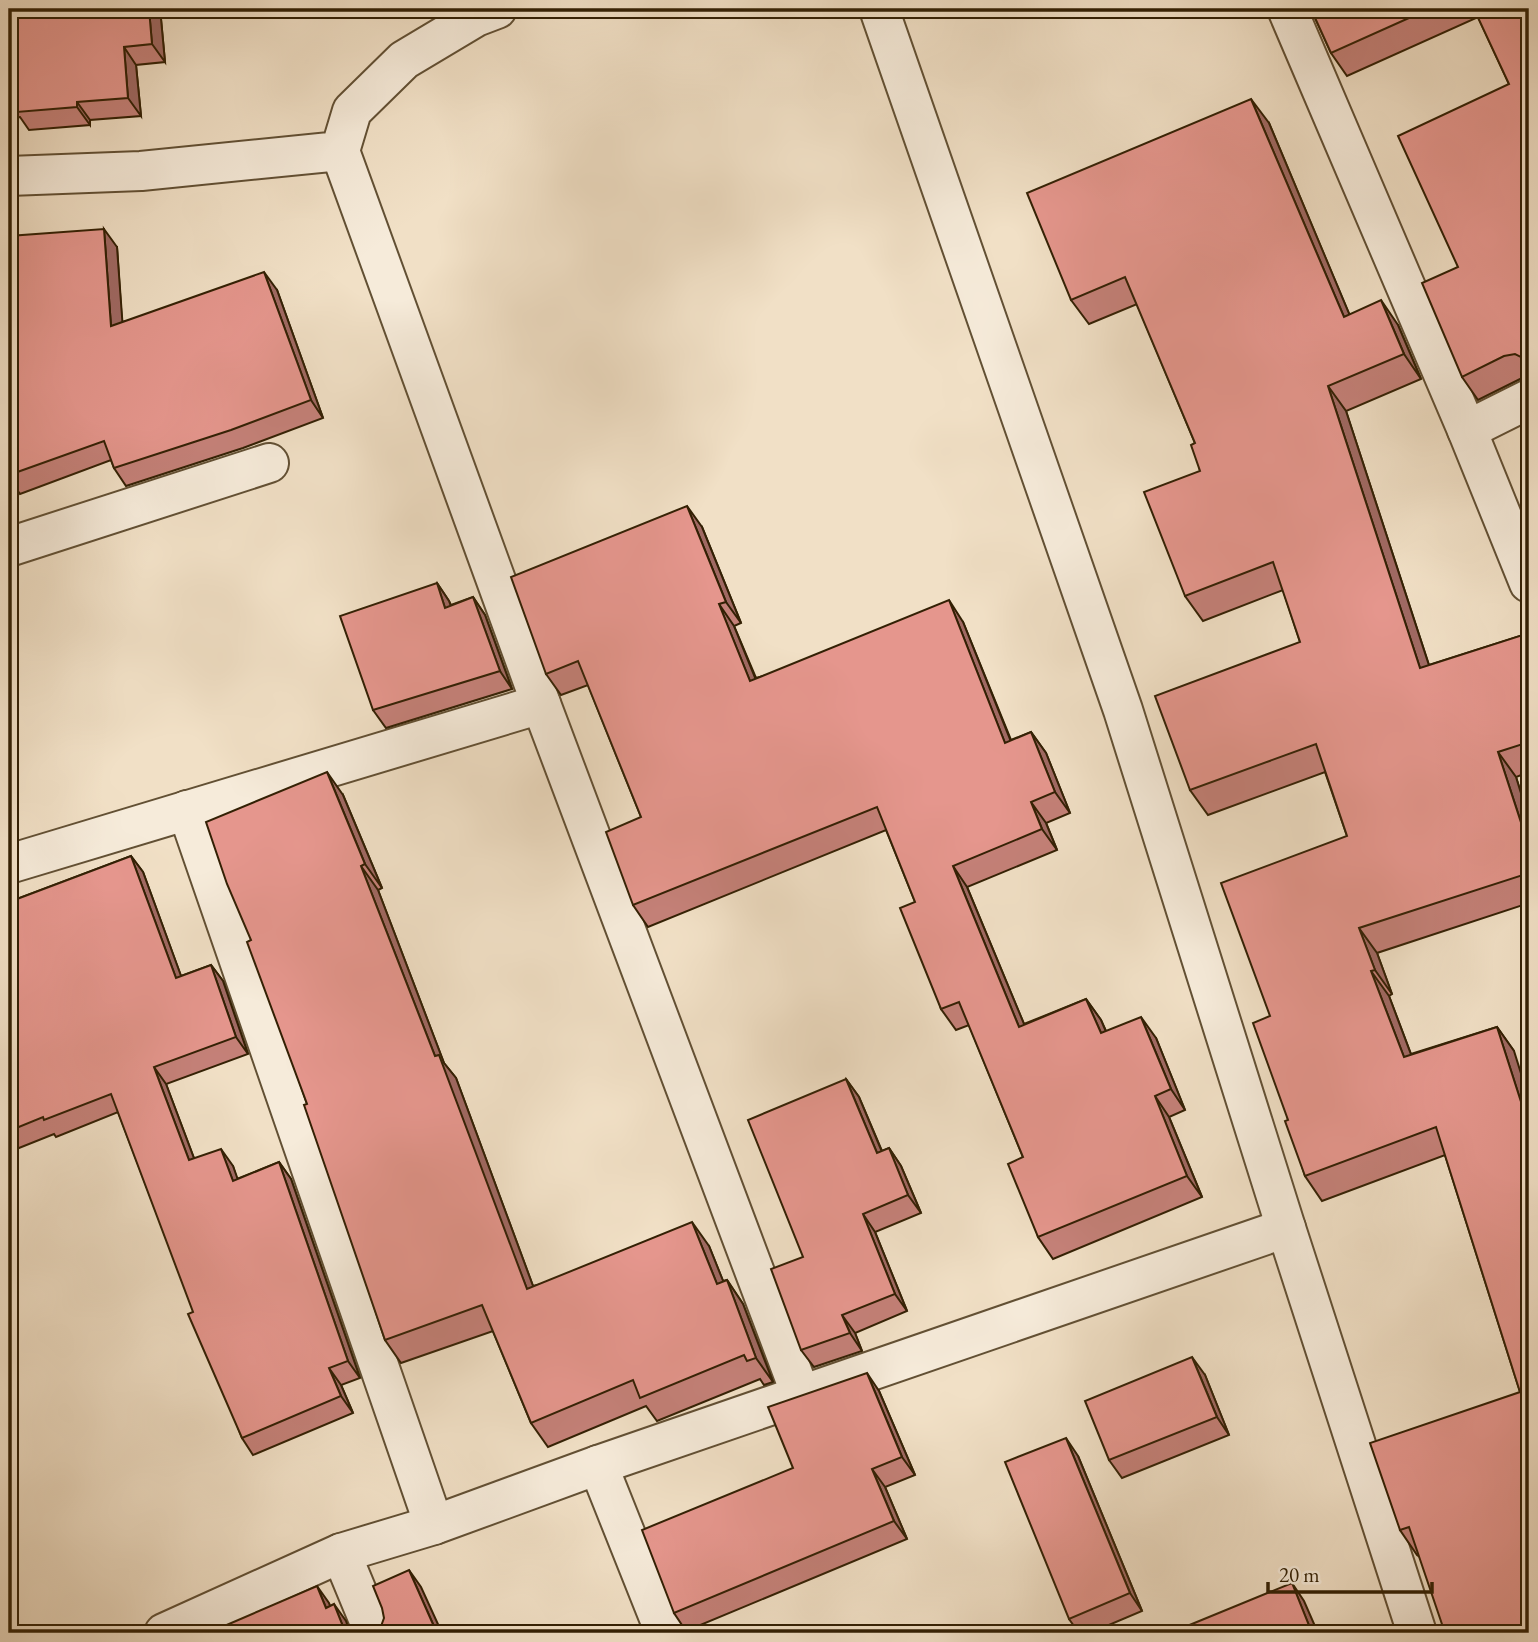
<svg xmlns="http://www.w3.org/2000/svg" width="1538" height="1642" font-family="'EB Garamond',serif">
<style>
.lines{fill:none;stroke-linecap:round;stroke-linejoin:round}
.minor-casing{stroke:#625034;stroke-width:42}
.minor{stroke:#f6ebda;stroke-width:38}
.wall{fill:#c58179;stroke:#332004;stroke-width:2}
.shaded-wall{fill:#a06963;stroke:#332004;stroke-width:2}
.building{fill:#e5968d;stroke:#332004;stroke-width:2}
</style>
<rect width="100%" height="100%" fill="#f1e0c6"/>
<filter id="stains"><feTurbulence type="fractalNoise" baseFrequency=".00286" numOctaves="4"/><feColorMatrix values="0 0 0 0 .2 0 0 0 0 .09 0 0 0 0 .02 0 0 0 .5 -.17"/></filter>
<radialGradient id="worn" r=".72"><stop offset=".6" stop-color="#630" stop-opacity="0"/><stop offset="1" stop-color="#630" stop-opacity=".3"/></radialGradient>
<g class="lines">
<!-- minor casing -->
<g class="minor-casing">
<g id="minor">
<path d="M879,9l244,701 163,518 131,405"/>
<path d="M1287,9l180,421 62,153"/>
<path d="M340,151l201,553 260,691"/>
<path d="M9,176l132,-5 199,-20 12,-40 52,-51 72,-43 21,-8"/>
<path d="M1467,430l62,-31"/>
<path d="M9,547l260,-84"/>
<path d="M187,810l247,715"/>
<path d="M9,864l532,-160"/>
<path d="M598,1465l67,168"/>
<path d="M341,1553l33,80"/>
<path d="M164,1633l177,-80 93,-28 164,-60 688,-237"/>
</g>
</g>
<!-- minor -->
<use href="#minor" class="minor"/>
</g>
<!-- wall -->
<g class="wall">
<path d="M9,9l152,10 4,43 -29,3 5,51 -51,4v5l-61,5 -9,-13 -11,1z"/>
<path d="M1311,9h218v369l-9,1 -42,21 -16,-23 -4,-110 51,-183 -31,-67 -131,59 -16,-23z"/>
<path d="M1269,123l80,191 49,11 23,54 -75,32 83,254 100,-32v139l-13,5 13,42v84l-152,50 15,41 -3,2 22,58 86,-27 17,24 15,582 -112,-78 -17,-25 120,-138 -75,-237 -123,46 -17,-25 -17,-56 -18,-104 77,-180 -22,-64 -117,43 -18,-25 110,-148 -17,-52 -80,31 -18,-25 15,-125 -5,-28 -58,-139 -48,20 -18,-24z"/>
<path d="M9,236l108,11 5,75 155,-32 46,128 -80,30 -117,38 -12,-18 -3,-8 -91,34 -11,-16z"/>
<path d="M702,527l39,96 -7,3 22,52 207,-56 48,118 20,-8 15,21 24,60 -24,10 11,27 -90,37 57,137 62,-25 15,21 5,11 50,7 29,72 -16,7 33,80 -149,62 -15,-22 -15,-80 -54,-132 -13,5 -15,-21 -26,-107 -29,-72 -238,97 -15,-22 8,-88 -53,-132 -27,10 -15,-21z"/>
<path d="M437,583l12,18 2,4 22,-8 12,18 27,74 -126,39 -13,-18z"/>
<path d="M343,795l39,93 -4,2 66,173 12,15 77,208 176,-40 14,35 4,-1 16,24 30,78 -9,3 -4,-6 -103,42 -11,-15 -98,41 -17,-24 -38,-92 -92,32 -16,-23 -78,-236 -56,-164z"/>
<path d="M131,856l12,16 38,104 30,-11 12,16 25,73 -82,30 28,74 39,8 4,13 42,-17 12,17 69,199 -19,7 12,28 -100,42 -11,-17 -124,-326 -62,25 -2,-3 -45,18v-250z"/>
<path d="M846,1079l13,18 23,54 7,-3 12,18 20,47 -46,19 32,79 -52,22 7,18 -48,16 -13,-17 2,-93z"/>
<path d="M1205,1375l24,60 -107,43 -13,-18z"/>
<path d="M879,1391l36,84 -30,12 22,52 -221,92 -12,-18z"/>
<path d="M1078,1456l64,155 -52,22h-11l-10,-14z"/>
</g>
<!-- shaded-wall -->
<g class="shaded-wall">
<path d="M149,9h5l7,10 4,43 -13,-18z"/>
<path d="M124,47l12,18 5,51 -13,-18z"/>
<path d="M1251,99l18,24 92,219 -17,-25z"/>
<path d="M77,102l13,18v5l-13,-18z"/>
<path d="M104,229l13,18 7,97 -13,-18z"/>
<path d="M264,272l13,18 46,128 -12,-18z"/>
<path d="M1381,300l17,25 23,54 -17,-25z"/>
<path d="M1328,386l18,25 92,282 -18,-25z"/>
<path d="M687,506l15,21 39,96 -15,-21z"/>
<path d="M437,583l12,18 9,25 -13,-18z"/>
<path d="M473,597l12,18 27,74 -12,-18z"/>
<path d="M949,600l14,22 57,142 -15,-21z"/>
<path d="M719,604l15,22 31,76 -15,-21z"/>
<path d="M1031,732l15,21 24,60 -15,-21z"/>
<path d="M1498,752l18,25 13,42v28z"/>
<path d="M327,772l16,23 39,93 -17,-24z"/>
<path d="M1031,802l15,21 11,27 -15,-21z"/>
<path d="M131,856l12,16 45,123 -12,-17z"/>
<path d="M361,866l17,24 66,173 12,15 87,235 -16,-24 -92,-233z"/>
<path d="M953,866l14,21 67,161 -15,-21z"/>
<path d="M1359,928l18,25 15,41 -17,-24z"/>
<path d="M211,965l12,16 25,73 -12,-17z"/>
<path d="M1371,971l18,25 32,85 -17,-24z"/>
<path d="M1086,999l15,21 15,35 -15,-22z"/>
<path d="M1141,1017l15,21 29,72 -14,-21z"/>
<path d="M1497,1027l17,24 15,48v17l-7,-11z"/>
<path d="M154,1067l12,17 35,93 -12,-17z"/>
<path d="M846,1079l13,18 31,74 -13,-18z"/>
<path d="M1155,1096l14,21 33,80 -15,-21z"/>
<path d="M889,1148l12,18 20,47 -13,-18z"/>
<path d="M221,1149l12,17 11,31 -11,-16z"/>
<path d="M279,1162l12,17 69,199 -12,-17z"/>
<path d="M863,1214l12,18 32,79 -12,-17z"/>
<path d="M692,1222l17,24 25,62 -17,-24z"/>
<path d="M727,1280l16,24 30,78 -17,-24z"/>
<path d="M842,1315l13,18 7,18 -12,-18z"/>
<path d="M1192,1357l13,18 24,60 -12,-18z"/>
<path d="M329,1368l12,17 12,28 -12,-17z"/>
<path d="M867,1373l12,18 36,84 -13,-18z"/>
<path d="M1066,1438l12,18 64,155 -12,-18z"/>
<path d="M872,1469l13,18 22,52 -13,-18z"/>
<path d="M409,1570l12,17 21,46h-4l-2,-2z"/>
<path d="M1292,1583l12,18 14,32h-6z"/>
<path d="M317,1586l12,17 9,22 -12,-17z"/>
<path d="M334,1604l12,17 4,12h-2l-6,-9z"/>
</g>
<!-- building -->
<g class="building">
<path d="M9,9h140l3,35 -28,3 4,51 -51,4v5l-60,5 -1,-13h-7z"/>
<path d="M1311,9h118l-98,44z"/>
<path d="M1474,9h55v350l-2,1 -12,-6 -11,2 -42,21 -40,-94 36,-16 -60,-131 111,-52z"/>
<path d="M1251,99l93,218 37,-17 23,54 -76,32 92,282 109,-35v109l-31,10 31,95v26l-170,55 16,42 -4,1 33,86 93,-30 25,78 7,-3v531h-84l-36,-106 -9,3 -30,-87 150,-51 -84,-265 -131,49 -20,-55 3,-1 -35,-97 17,-7 -49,-133 126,-47 -31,-92 -126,46 -35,-94 145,-54 -27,-80 -88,34 -41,-104 56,-21 -9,-26 4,-2 -70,-166 -54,23 -44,-107z"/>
<path d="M104,229l7,97 153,-54 47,128 -80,30 -117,38 -10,-27 -95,34v-239z"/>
<path d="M687,506l39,96 -7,2 31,77 199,-81 56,143 26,-11 24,60 -24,10 11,27 -89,37 66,161 67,-28 15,34 40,-16 30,72 -16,7 32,80 -149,61 -30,-73 15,-7 -64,-155 -18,7 -41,-101 15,-6 -38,-95 -244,98 -27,-73 35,-15 -63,-156 -32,13 -35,-97z"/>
<path d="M437,583l8,25 28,-11 27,74 -127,39 -33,-94z"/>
<path d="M327,772l38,92 -4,2 74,190 4,-1 88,234 165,-67 25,62 10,-4 29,78 -9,3 -3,-6 -104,43 -7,-18 -102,43 -49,-118 -97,35 -81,-235 3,-1 -60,-162 4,-2 -24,-56 -21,-62z"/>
<path d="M131,856l45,122 35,-13 25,72 -82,30 35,93 32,-11 12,32 46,-19 69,199 -19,7 12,28 -99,42 -54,-124 5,-2 -82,-218 -67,26 -1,-3 -34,14v-229z"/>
<path d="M846,1079l31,74 12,-5 19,47 -45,19 32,80 -53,21 8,18 -49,17 -30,-81 32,-12 -55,-137z"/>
<path d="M1192,1357l25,60 -108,43 -24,-59z"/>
<path d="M867,1373l35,84 -30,12 22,52 -220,92 -32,-83 151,-62 -25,-61z"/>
<path d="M1066,1438l64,155 -61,26 -64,-157z"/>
<path d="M409,1570l27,61 -5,2h-57l6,-4 4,-11 -2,-10 -9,-22z"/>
<path d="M1292,1583l20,50h-142z"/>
<path d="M317,1586l9,22 8,-4 8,20 7,9h-141z"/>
</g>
<!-- margin -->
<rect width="1538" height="1642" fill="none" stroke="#f1e0c6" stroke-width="35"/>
<rect x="10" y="10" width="1517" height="1621" fill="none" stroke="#332004" stroke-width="3.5"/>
<rect x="18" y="18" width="1503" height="1607" fill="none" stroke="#332004" stroke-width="2"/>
<!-- scale -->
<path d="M1268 1582v10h164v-10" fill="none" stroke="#332004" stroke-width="3.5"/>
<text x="1279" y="1582" font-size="21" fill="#332004" stroke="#f6ebda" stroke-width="5" paint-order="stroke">20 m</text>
<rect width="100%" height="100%" filter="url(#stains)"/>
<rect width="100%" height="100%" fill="url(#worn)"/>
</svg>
